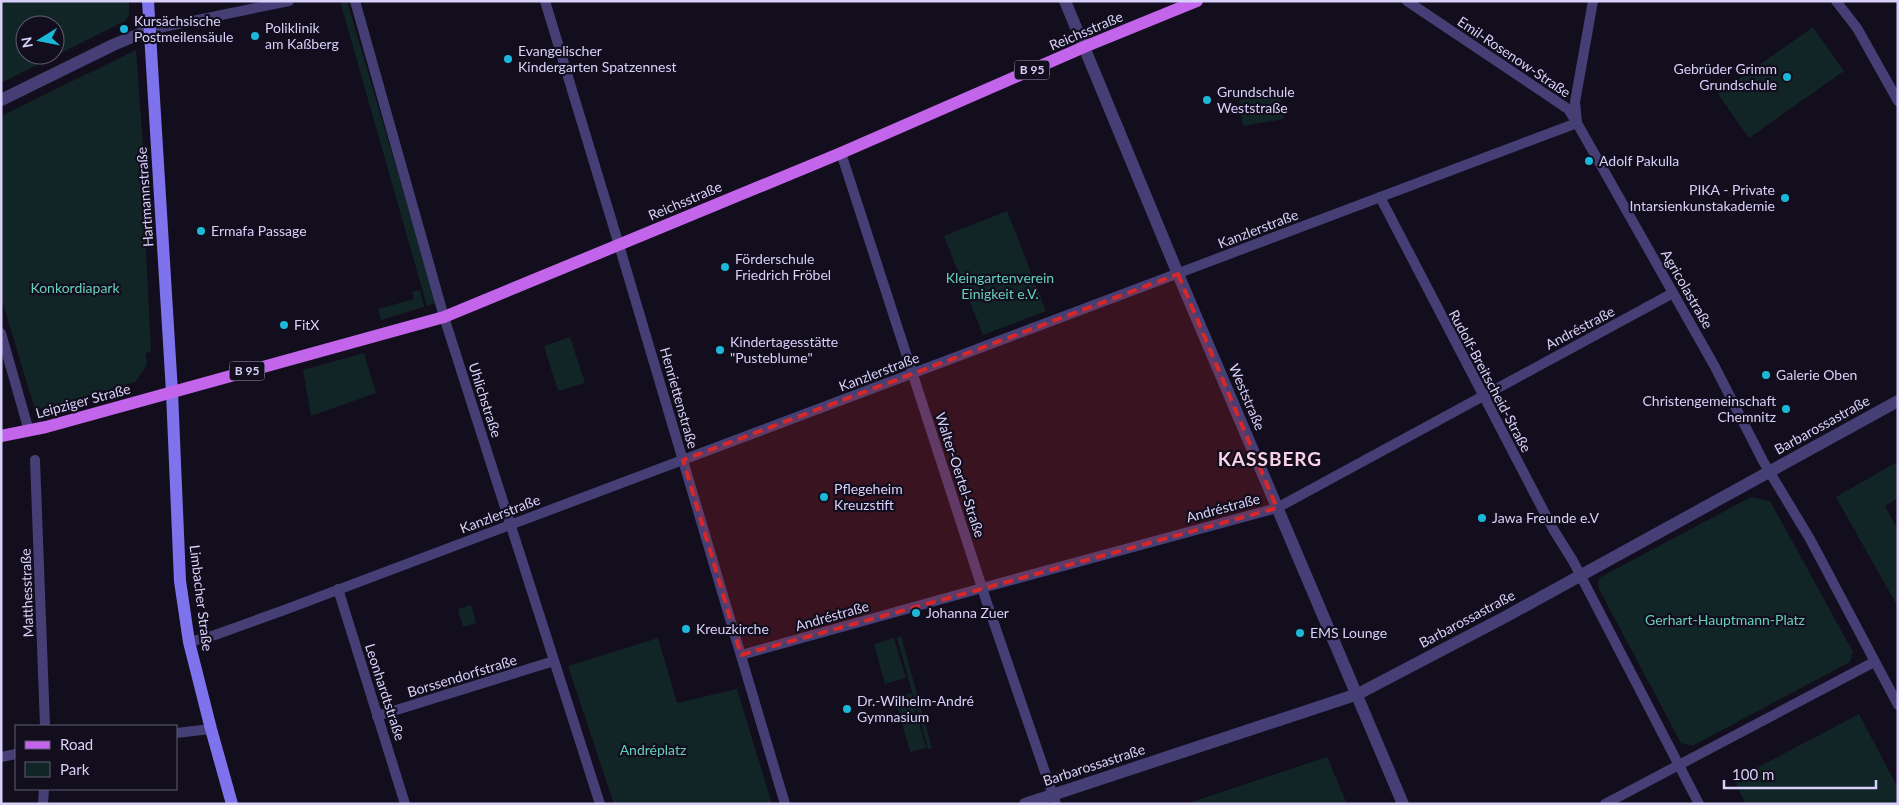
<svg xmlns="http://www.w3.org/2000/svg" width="1899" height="805" font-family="Lato,sans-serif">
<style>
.green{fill:#122526;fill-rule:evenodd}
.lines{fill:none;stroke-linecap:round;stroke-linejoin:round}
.minor{stroke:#453f76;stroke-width:10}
.tertiary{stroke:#453f76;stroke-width:12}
.secondary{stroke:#7f73ed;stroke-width:12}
.primary{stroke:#c265eb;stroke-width:12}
.marked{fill:#d62828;fill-opacity:0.2;stroke:#d62828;stroke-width:4;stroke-dasharray:10 6;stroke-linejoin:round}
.poi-dot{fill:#1cb8d9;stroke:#120e1d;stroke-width:2}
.labels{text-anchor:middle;stroke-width:4.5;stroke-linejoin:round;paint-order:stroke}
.shield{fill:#120e1d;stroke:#9d96b7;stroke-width:1}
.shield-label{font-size:12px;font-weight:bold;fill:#d8d0f9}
.poi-label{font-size:14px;fill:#d8d0f9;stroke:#120e1d;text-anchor:start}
.street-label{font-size:14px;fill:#d8d0f9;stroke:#120e1d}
.park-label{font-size:14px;fill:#66cfbc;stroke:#120e1d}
.district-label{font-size:19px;font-weight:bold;letter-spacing:1px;fill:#f9d2e8;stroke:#120e1d}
</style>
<rect width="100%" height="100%" fill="#120e1d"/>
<!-- green -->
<g class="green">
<path d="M1,1h128v15l-4,5 -124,62zM25,25h30v30h-30z"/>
<path d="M340,1h7l89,302 -9,3z"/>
<path d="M1813,27l31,44 -95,67 -31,-44z"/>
<path d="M136,50l11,154 -2,28 6,120 -5,1 1,12 -12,17 -100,28 -34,-113v-181z"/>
<path d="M1279,93l5,26 -41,7 -4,-26z"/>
<path d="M1007,211l39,100 -63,24 -39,-99z"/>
<path d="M420,290l4,17 -43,13 -3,-11 36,-10 -2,-7z"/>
<path d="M570,337l15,46 -27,8 -14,-45z"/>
<path d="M364,353l12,40 -65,23 -8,-46z"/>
<path d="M1895,463l3,5v30l-13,8 13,24v77l-62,-110z"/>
<path d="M1751,497l19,4 83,151 -3,10 -158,84 -11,-3 -83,-156 1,-9z"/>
<path d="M471,605l5,18 -13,4 -5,-18z"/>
<path d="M901,636l31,112 -4,1 -31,-111z"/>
<path d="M658,638l19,65 60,-14 35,115h-158l-46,-138z"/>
<path d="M894,638l12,40 -21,6 -11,-40z"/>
<path d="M911,693l15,55 -16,4 -15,-54z"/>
<path d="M1859,714l39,74v16h-152l-12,-24z"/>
<path d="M1327,757l20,47h-155v-2z"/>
</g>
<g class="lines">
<!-- minor -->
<g class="minor">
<path d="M355,1l89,316 156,487"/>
<path d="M545,1l74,244 166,559"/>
<path d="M1407,1l161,108 9,14 138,244 48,94 47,78 88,166"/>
<path d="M1836,1l21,27 41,73"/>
<path d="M149,30l140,-29"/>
<path d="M1577,122l-2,-20 18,-101"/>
<path d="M841,153l145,447 70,204"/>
<path d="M1380,197l173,332 20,32 126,243"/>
<path d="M1,333l28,98"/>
<path d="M35,460l10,266"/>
<path d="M338,589l67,215"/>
<path d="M189,642l26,-7 72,-26 1290,-486"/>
<path d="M741,655l241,-67 295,-80 396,-215"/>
<path d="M377,716l177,-55"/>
<path d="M176,733l35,-4"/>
<path d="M1,757l15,-3"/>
<path d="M43,804l1,-15"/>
<path d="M1605,804l269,-142"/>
</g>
<!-- tertiary -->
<g class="tertiary">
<path d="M1065,1l113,273 225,530"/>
<path d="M1,100l112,-55 36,-15"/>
<path d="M1025,804l333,-110 147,-77 393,-216"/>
</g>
<!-- secondary -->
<path class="secondary" d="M148,1l24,391 8,189 9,61 22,87 21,75"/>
<!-- primary -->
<path class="primary" d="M1,436l45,-9 398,-110 397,-164 243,-106 113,-46"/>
</g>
<!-- marked area -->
<path class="marked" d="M1178,274l99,234 -536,147 -58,-195z"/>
<!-- markers -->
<g class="poi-dot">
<circle cx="124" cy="29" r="5"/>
<circle cx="255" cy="36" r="5"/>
<circle cx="508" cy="59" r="5"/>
<circle cx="1787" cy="77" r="5"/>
<circle cx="1207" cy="100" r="5"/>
<circle cx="1589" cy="161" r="5"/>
<circle cx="1785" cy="198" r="5"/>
<circle cx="201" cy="231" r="5"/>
<circle cx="725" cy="267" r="5"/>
<circle cx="284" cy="325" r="5"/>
<circle cx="720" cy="350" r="5"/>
<circle cx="1766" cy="375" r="5"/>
<circle cx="1786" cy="409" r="5"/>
<circle cx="824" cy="497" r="5"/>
<circle cx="1482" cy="518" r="5"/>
<circle cx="916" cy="613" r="5"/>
<circle cx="686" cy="629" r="5"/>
<circle cx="1300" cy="633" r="5"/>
<circle cx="847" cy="709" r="5"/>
</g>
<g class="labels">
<!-- shield labels -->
<g class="shield">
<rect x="1014.5" y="60.5" width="35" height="19" rx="4"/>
<rect x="229.5" y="361.5" width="35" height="19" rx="4"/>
</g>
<g class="shield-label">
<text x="1032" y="74">B 95</text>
<text x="247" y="375">B 95</text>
</g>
<!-- poi labels -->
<g class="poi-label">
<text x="134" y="26">Kursächsische<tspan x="134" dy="16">Postmeilensäule</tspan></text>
<text x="265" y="33">Poliklinik<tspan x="265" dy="16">am Kaßberg</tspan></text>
<text x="518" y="56">Evangelischer<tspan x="518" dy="16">Kindergarten Spatzennest</tspan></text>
<text x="1777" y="74" text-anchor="end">Gebrüder Grimm<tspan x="1777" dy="16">Grundschule</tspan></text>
<text x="1217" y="97">Grundschule<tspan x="1217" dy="16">Weststraße</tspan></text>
<text x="1599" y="166">Adolf Pakulla</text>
<text x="1775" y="195" text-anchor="end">PIKA - Private<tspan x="1775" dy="16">Intarsienkunstakademie</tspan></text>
<text x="211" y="236">Ermafa Passage</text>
<text x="735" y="264">Förderschule<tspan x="735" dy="16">Friedrich Fröbel</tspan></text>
<text x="294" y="330">FitX</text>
<text x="730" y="347">Kindertagesstätte<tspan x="730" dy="16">"Pusteblume"</tspan></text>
<text x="1776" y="380">Galerie Oben</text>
<text x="1776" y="406" text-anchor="end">Christengemeinschaft<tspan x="1776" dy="16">Chemnitz</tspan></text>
<text x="834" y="494">Pflegeheim<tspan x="834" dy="16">Kreuzstift</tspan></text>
<text x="1492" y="523">Jawa Freunde e.V</text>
<text x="926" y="618">Johanna Zuer</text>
<text x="696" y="634">Kreuzkirche</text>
<text x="1310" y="638">EMS Lounge</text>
<text x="857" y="706">Dr.-Wilhelm-André<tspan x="857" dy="16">Gymnasium</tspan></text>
</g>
<!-- street labels -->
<g class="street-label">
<text transform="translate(1086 31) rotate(-23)" y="5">Reichsstraße</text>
<text transform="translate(1514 57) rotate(34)" y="5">Emil-Rosenow-Straße</text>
<text transform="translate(145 197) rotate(-94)" y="5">Hartmannstraße</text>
<text transform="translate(685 201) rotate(-23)" y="5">Reichsstraße</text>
<text transform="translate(1258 229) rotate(-21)" y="5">Kanzlerstraße</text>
<text transform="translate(1687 289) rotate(60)" y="5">Agricolastraße</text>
<text transform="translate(1580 328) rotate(-28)" y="5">Andréstraße</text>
<text transform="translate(879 372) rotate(-21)" y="5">Kanzlerstraße</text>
<text transform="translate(1490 381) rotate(62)" y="5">Rudolf-Breitscheid-Straße</text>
<text transform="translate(1247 397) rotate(67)" y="5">Weststraße</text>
<text transform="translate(679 398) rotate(74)" y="5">Henriettenstraße</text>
<text transform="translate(485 400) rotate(72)" y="5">Uhlichstraße</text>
<text transform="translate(83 401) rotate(-15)" y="5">Leipziger Straße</text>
<text transform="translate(1822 425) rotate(-29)" y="5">Barbarossastraße</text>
<text transform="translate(960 475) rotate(72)" y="5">Walter-Oertel-Straße</text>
<text transform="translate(1223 508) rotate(-15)" y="5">Andréstraße</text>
<text transform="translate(500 514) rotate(-21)" y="5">Kanzlerstraße</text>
<text transform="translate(27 593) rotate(-92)" y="5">Matthesstraße</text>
<text transform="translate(201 598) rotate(83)" y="5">Limbacher Straße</text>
<text transform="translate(832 616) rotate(-16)" y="5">Andréstraße</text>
<text transform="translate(1467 619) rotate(-28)" y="5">Barbarossastraße</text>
<text transform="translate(462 676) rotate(-17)" y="5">Borssendorfstraße</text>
<text transform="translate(385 692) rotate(72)" y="5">Leonhardtstraße</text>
<text transform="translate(1094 765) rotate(-18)" y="5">Barbarossastraße</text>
</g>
<!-- park labels -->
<g class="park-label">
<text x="1000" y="283">Kleingartenverein<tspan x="1000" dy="16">Einigkeit e.V.</tspan></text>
<text x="75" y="293">Konkordiapark</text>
<text x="1725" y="625">Gerhart-Hauptmann-Platz</text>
<text x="653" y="755">Andréplatz</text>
</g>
<!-- district labels -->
<g class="district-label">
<text x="1270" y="466">KASSBERG</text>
</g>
</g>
<!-- border -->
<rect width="1899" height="805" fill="none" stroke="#d8d0f9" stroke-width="5"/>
<!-- legend -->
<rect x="15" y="725" width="162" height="65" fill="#120e1d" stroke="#615c75"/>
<rect x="25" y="741" width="25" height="8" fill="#c265eb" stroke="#615c75"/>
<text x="60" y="750" font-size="15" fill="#d8d0f9">Road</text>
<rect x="25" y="762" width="25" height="15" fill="#122526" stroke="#615c75"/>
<text x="60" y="775" font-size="15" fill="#d8d0f9">Park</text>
<!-- north arrow -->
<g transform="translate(40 40) rotate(260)"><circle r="24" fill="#120e1d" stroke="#615c75"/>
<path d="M0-4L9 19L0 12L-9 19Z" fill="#1cb8d9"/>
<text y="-8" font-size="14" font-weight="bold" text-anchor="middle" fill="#d8d0f9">N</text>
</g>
<!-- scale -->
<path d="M1724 780v8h152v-8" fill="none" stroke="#d8d0f9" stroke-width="2.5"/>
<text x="1732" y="780" font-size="15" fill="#d8d0f9" stroke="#120e1d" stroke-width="4" paint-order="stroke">100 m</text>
</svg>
